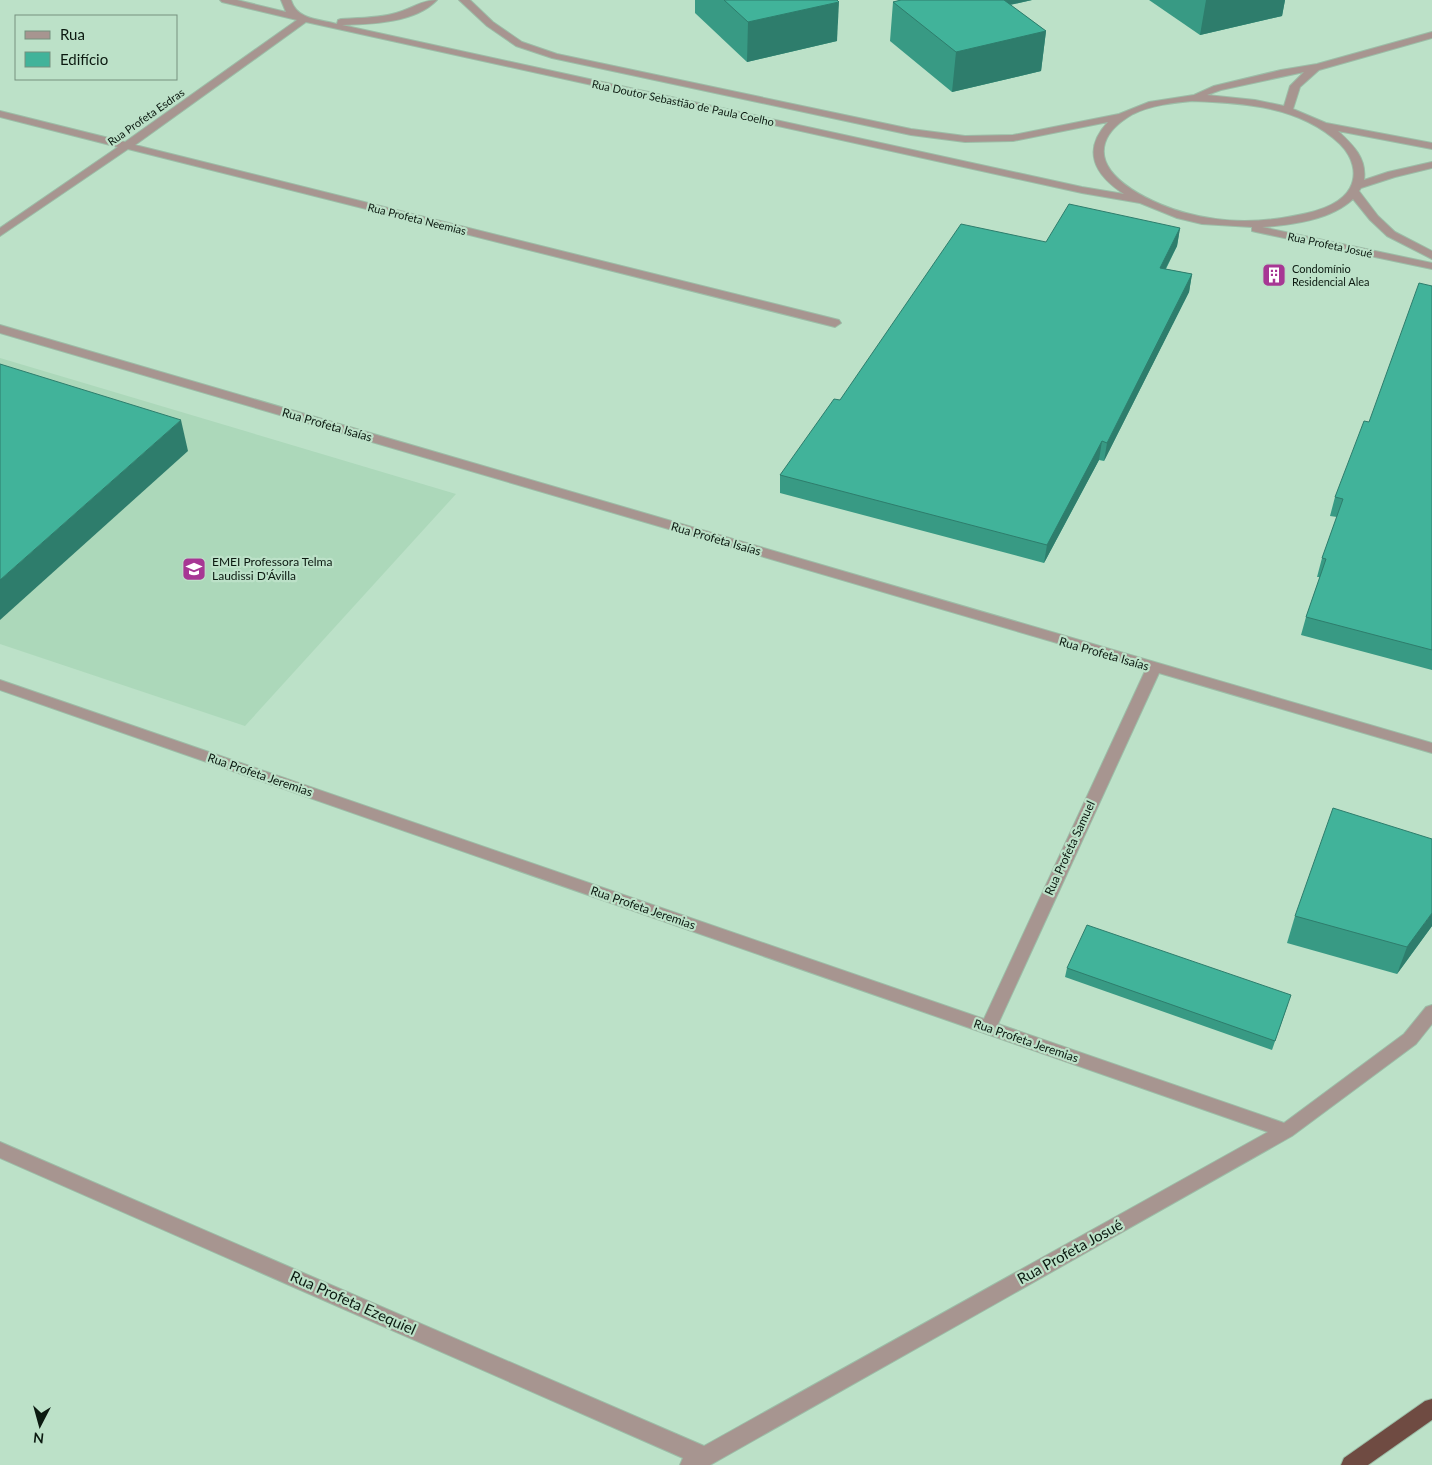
<svg xmlns="http://www.w3.org/2000/svg" width="1432" height="1465" font-family="Lato,sans-serif">
<style>
.built{fill:#acd8ba}
.lines{fill:none;stroke-linecap:round;stroke-linejoin:round}
.minor-casing{stroke:#9cbda7;stroke-width:2}
.highway-casing{stroke:#9cbda7;stroke-width:2}
.minor{fill:#a79590;fill-rule:evenodd}
.highway{fill:#6f4b42;fill-rule:evenodd}
.wall{fill:#389a84}
.shaded-wall{fill:#2e7d6c}
.building{fill:#41b39a;stroke:#2e7d6c}
.labels{text-anchor:middle;stroke-width:4.5;stroke-linejoin:round;paint-order:stroke}
.far-street-label{font-size:11px;fill:#0c1a11;stroke:#bce1c8}
.far-poi-label{font-size:11px;fill:#0c1a11;stroke:#bce1c8;text-anchor:start}
.street-label{font-size:12px;fill:#0c1a11;stroke:#bce1c8}
.poi-label{font-size:12px;fill:#0c1a11;stroke:#bce1c8;text-anchor:start}
.near-street-label{font-size:15px;fill:#0c1a11;stroke:#bce1c8}
</style>
<rect width="100%" height="100%" fill="#bce1c8"/>
<!-- built -->
<path class="built" d="M0,358l456,136 -211,232 -245,-82z"/>
<g class="lines">
<!-- minor casing -->
<g class="minor-casing">
<g id="minor">
<path d="M220,0h17l49,12 -5,-12h10c6,20 28,19 46,24l1,-4 3,-1c18,-1 37,-1 55,-6 15,-4 26,-13 41,-13 -22,23 -65,24 -95,25l740,162 42,7c-29,-19 -43,-43 -16,-72l-95,19 -48,1 -54,-7 -359,-77 -36,-12 -29,-20 -28,-26h11l23,22 29,20 35,12 354,75 54,7 48,-1 106,-21 30,-12 45,-7 20,-9 67,-16 36,-6 115,-32v6l-113,32 -19,17 -7,22 33,14 106,20v6l-94,-18c15,14 29,27 26,49l24,-8 44,-10v6l-37,9 -34,11 -2,3 19,25 17,16 37,19v8l-45,-23 -17,-16 -17,-21c-22,21 -61,26 -91,28l170,36v6l-176,-37 -4,-1v-4l-50,-3 -25,-6 -37,-15 -58,-10 -776,-171 -171,123 704,175 2,3 -6,4 -707,-178 -128,87v-8l118,-81 -118,-30v-6l125,31 172,-122 -75,-18zM1304,72l-14,14 -6,20 -29,-6 -48,-5 14,-5zM1192,101c52,2 108,5 148,43 12,12 18,29 10,44 -9,17 -35,24 -52,27 -37,8 -76,8 -112,-2 -27,-7 -92,-34 -81,-70 4,-13 16,-22 28,-29 19,-9 39,-11 59,-13z"/>
<path d="M0,325l1432,418v10l-273,-80 -161,351 286,99 120,-89 22,-27 6,-2v19l-16,20 -124,92 -582,329h-30l3,-7 -683,-300v-16l704,304 564,-314 -1268,-442v-10l984,339 162,-350 -1146,-336z"/>
</g>
</g>
<!-- highway casing -->
<g class="highway-casing">
<path id="highway" d="M1432,1399v21l-64,45h-27l3,-7 81,-57z"/>
</g>
<!-- minor -->
<use href="#minor" class="minor"/>
<!-- highway -->
<use href="#highway" class="highway"/>
</g>
<!-- wall -->
<g class="wall">
<path d="M695,0h142v41l-90,21 -52,-49z"/>
<path d="M901,0h131l-22,5 36,26 -5,40 -89,21 -62,-51 3,-39z"/>
<path d="M1149,0h136l-3,16 -82,19z"/>
<path d="M1180,228l-3,18 -11,23 26,5 -3,18 -85,169 -5,-1 -55,103 -264,-70v-18l60,-75 206,-158z"/>
<path d="M1432,286v384l-131,-35 5,-18 14,-40h-3l5,-19 15,-41 -7,-1 5,-19z"/>
<path d="M1295,916l137,10 -35,48 -110,-31z"/>
<path d="M1067,968l221,36 -16,46 -207,-73z"/>
</g>
<!-- shaded-wall -->
<g class="shaded-wall">
<path d="M999,0h33l-33,7z"/>
<path d="M1206,0h79l-3,16 -82,19z"/>
<path d="M839,2l-2,39 -90,21 1,-40z"/>
<path d="M1046,31l-5,40 -89,21 4,-40z"/>
<path d="M1180,228l-3,18 -20,39 3,-17z"/>
<path d="M1192,274l-3,18 -85,169 3,-18z"/>
<path d="M181,420l7,31 -188,169v-40z"/>
<path d="M1102,441l-3,19 -55,103 3,-18z"/>
<path d="M1432,913v13l-35,48 10,-27z"/>
</g>
<!-- building -->
<g class="building">
<path d="M724,0h113l2,2 -91,20z"/>
<path d="M901,0h103l42,31 -90,21 -63,-50z"/>
<path d="M1069,204l111,24 -20,40 32,6 -85,169 -5,-2 -55,104 -267,-70 54,-76 6,1 121,-176 85,18z"/>
<path d="M1419,283l13,3v364l-126,-33 20,-58 -4,-1 21,-59 -8,-2 29,-76 5,1z"/>
<path d="M0,364l181,56 -181,160z"/>
<path d="M1333,808l99,31v74l-25,34 -112,-31z"/>
<path d="M1087,925l204,70 -16,46 -208,-73z"/>
</g>
<!-- icons -->
<defs>
<g id="building-square" transform="scale(1.25)"><rect x="-9" y="-9" width="18" height="18" rx="4" fill="#a73794" stroke="#bce1c8"/><path d="M-4-6H4V6H1V3H-1V6H-4ZM-2.5-4.3h1.7v1.8h-1.7ZM.8-4.3h1.7v1.8H.8ZM-2.5-1h1.7V.8h-1.7ZM.8-1h1.7V.8H.8Z" fill="#fff"/></g>
<g id="school-square" transform="scale(1.25)"><rect x="-9" y="-9" width="18" height="18" rx="4" fill="#a73794" stroke="#bce1c8"/><path d="M0-5L7-2L0 1L-7-2ZM-4 1L0 2.5L4 1V4Q0 6-4 4Z" fill="#fff"/></g>
</defs>
<g fill-rule="evenodd">
<use href="#building-square" x="1274" y="275"/>
<use href="#school-square" x="194" y="569"/>
</g>
<g class="labels">
<!-- far-street labels -->
<g class="far-street-label">
<text transform="translate(683 103) rotate(12)" y="4">Rua Doutor Sebastião de Paula Coelho</text>
<text transform="translate(146 117) rotate(-35)" y="4">Rua Profeta Esdras</text>
<text transform="translate(417 219) rotate(14)" y="4">Rua Profeta Neemias</text>
<text transform="translate(1330 245) rotate(12)" y="4">Rua Profeta Josué</text>
</g>
<!-- far-poi labels -->
<g class="far-poi-label">
<text x="1292" y="273">Condomínio<tspan x="1292" dy="13">Residencial Alea</tspan></text>
</g>
<!-- street labels -->
<g class="street-label">
<text transform="translate(327 425) rotate(16)" y="4">Rua Profeta Isaías</text>
<text transform="translate(716 539) rotate(16)" y="4">Rua Profeta Isaías</text>
<text transform="translate(1104 654) rotate(16)" y="4">Rua Profeta Isaías</text>
<text transform="translate(260 775) rotate(19)" y="4">Rua Profeta Jeremias</text>
<text transform="translate(1070 848) rotate(-65)" y="4">Rua Profeta Samuel</text>
<text transform="translate(643 908) rotate(19)" y="4">Rua Profeta Jeremias</text>
<text transform="translate(1026 1041) rotate(19)" y="4">Rua Profeta Jeremias</text>
</g>
<!-- poi labels -->
<g class="poi-label">
<text x="212" y="566">EMEI Professora Telma<tspan x="212" dy="14">Laudissi D'Ávilla</tspan></text>
</g>
<!-- near-street labels -->
<g class="near-street-label">
<text transform="translate(1070 1252) rotate(-29)" y="5">Rua Profeta Josué</text>
<text transform="translate(353 1303) rotate(24)" y="5">Rua Profeta Ezequiel</text>
</g>
</g>
<!-- legend -->
<rect x="15" y="15" width="162" height="65" fill="#bce1c8" stroke="#76917f"/>
<rect x="25" y="31" width="25" height="8" fill="#a79590" stroke="#76917f"/>
<text x="60" y="40" font-size="15" fill="#0c1a11">Rua</text>
<rect x="25" y="52" width="25" height="15" fill="#41b39a" stroke="#76917f"/>
<text x="60" y="65" font-size="15" fill="#0c1a11">Edifício</text>
<!-- north arrow -->
<g transform="translate(40 1425) rotate(186)" stroke="#bce1c8" stroke-width="4" paint-order="stroke">
<path d="M0-4L9 19L0 12L-9 19Z" fill="#0c1a11"/>
<text y="-8" font-size="14" font-weight="bold" text-anchor="middle" fill="#0c1a11">N</text>
</g>
</svg>
